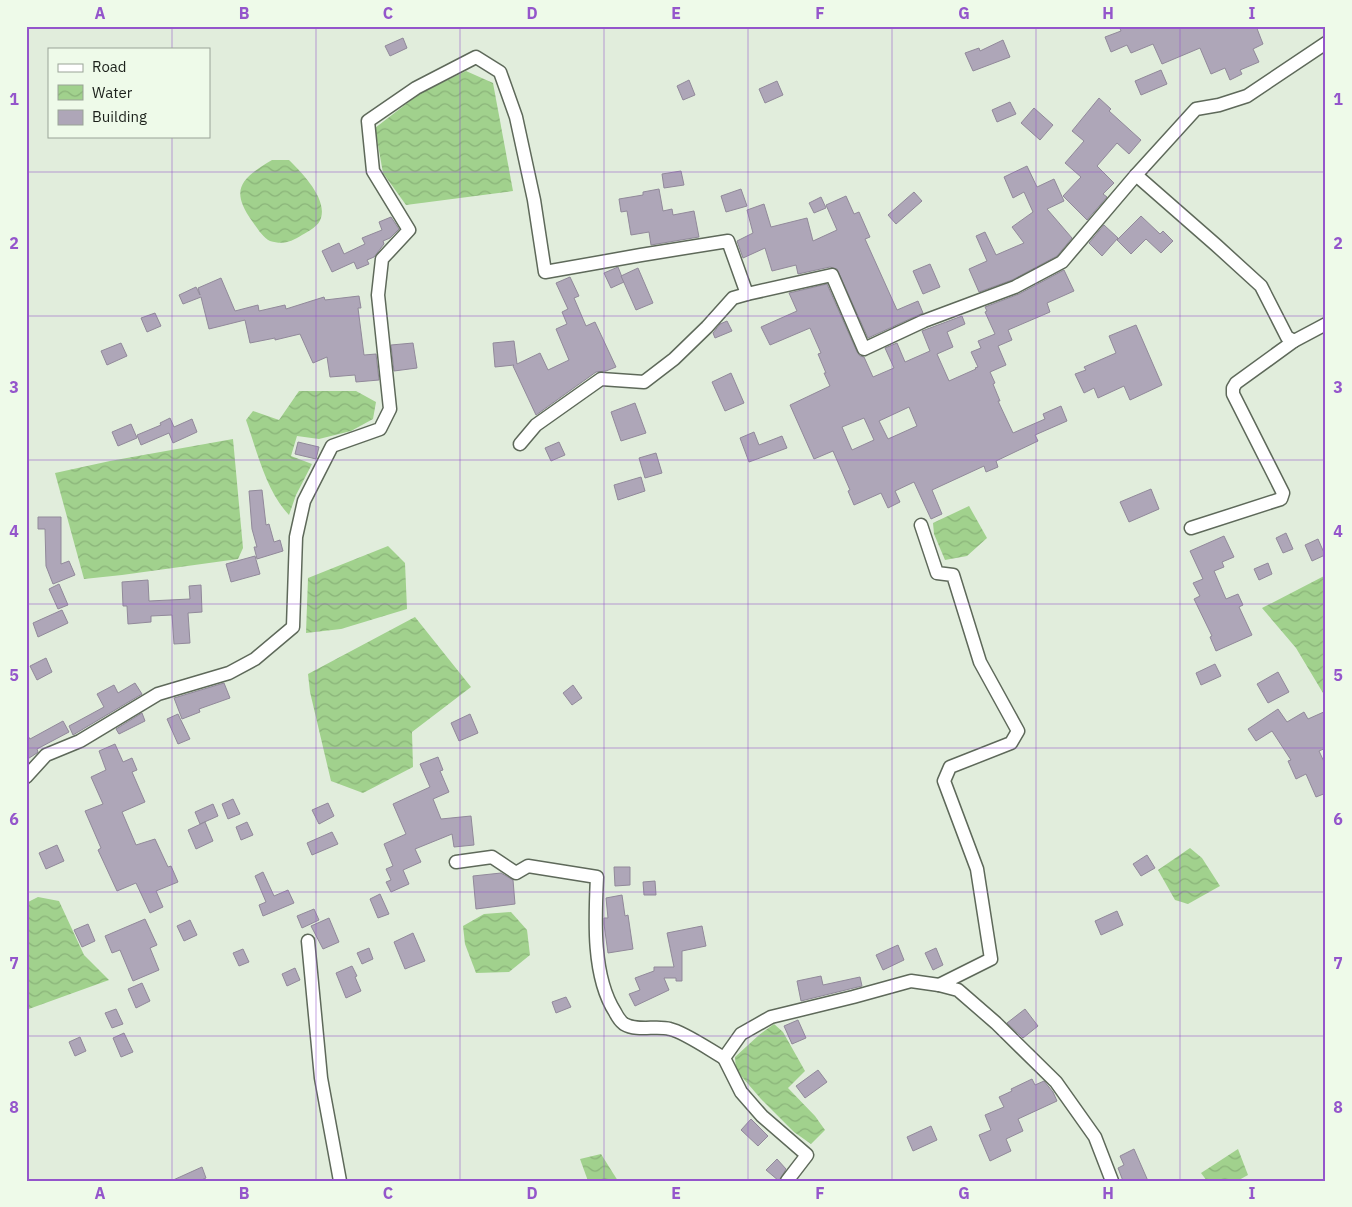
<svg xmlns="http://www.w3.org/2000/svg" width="1352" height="1207" font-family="'IBM Plex Sans',sans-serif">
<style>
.water{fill:url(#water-waves)}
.building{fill:#aea6b8;stroke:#91899a;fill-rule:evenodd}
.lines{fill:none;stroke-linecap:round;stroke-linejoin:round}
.street-casing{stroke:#5e695a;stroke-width:15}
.street{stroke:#fff;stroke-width:12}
.grid{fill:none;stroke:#9455cb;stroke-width:1;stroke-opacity:0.55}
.neatline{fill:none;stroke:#9455cb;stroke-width:2}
.grid-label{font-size:16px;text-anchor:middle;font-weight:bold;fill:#9455cb}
</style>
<defs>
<pattern id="water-waves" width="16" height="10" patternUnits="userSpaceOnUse" patternTransform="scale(1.25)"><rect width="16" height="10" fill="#a1d18d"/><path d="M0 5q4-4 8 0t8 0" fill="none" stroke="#8ab379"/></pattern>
</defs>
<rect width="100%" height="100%" fill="#e1eddc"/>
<!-- water -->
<g class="water">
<path d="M466,71l27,12 20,108 -107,14 -23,-32 -8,-45 44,-34z"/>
<path d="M272,160h17c13,13 38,38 32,58 -2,8 -12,13 -19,17 -11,7 -19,10 -32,6 -7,-3 -13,-13 -18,-20 -23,-32 -10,-43 20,-61z"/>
<path d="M299,391h57l20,11 -3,17 -22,12 -32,8 -22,-3 -6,20 21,8 -16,31 -7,20c-23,-24 -32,-64 -43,-95l7,-9 26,9z"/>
<path d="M233,439l10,109 -5,11 -116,16 -38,4 -29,-106 55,-12z"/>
<path d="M969,506l18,32 -20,18 -22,4 -11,-26 -1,-11z"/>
<path d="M388,546l17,17 2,46 -66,20 -35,4 2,-55z"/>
<path d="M1326,575v123l-30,-50 -34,-40z"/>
<path d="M415,617l56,70 -59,45 1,35 -50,26 -32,-12 -21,-89 -2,-18z"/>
<path d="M1190,848l12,10 18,28 -32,18 -13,-4 -17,-30z"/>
<path d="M38,897l21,4 25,54 25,25 -83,30v-107z"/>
<path d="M511,912l16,18 3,25 -21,17 -33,1 -11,-29 -2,-18 21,-12z"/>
<path d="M774,1024l9,8 22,39 -17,17 27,28 10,14 -14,14 -17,-12 -33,-33 -25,-29 -1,-13 24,-22z"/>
<path d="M1238,1149l10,26 -11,6h-30l-6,-8z"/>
<path d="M601,1154l17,27h-30l-8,-22z"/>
</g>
<!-- building -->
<g class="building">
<path d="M1119,26h137l7,18 -10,5 6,13 -19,8 2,4 -12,6 -5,-12 -14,6 -11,-26 -38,16 -9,-20 -22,9 -4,-8 -16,7 -6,-15 16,-6z"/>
<path d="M403,38l4,10 -17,8 -5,-10z"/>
<path d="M1003,40l7,17 -37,14 -8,-18 14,-5 1,3z"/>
<path d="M1161,70l6,14 -26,11 -6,-14z"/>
<path d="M689,80l6,15 -12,5 -6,-14z"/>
<path d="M777,81l6,14 -18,8 -6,-14z"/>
<path d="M1099,98l12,11 -2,2 32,29 -12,14 -12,-11 -20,23 17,17 -11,11 4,3 -20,23 -24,-24 18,-19 -16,-14 19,-22 -12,-10z"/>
<path d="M1010,102l6,12 -19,8 -5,-12z"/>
<path d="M1034,108l19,17 -13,15 -19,-17z"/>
<path d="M1027,166l10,21 17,-8 10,22 -17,8 25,29 -15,18 -45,24 -33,12 -10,-23 18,-8 -11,-25 9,-4 11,23 28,-12 -12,-16 21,-15 -9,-20 -11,6 -9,-21z"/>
<path d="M681,171l3,14 -20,3 -2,-14z"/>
<path d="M659,189l4,22 9,-2 1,6 21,-4 5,26 -48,8 -2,-13 -18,3 -4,-24 -6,1 -2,-13 24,-4v-3z"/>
<path d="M741,189l6,17 -21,6 -5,-16z"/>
<path d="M914,192l8,9 -26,23 -8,-9z"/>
<path d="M846,196l8,18 5,-2 11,25 -5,2 32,71 21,-9 5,12 -55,25 -31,-69 -7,-2 -32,7 -2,-9 -24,6 -7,-23 -22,10 -6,-17 16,-8 -6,-23 17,-6 7,23 36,-9 6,23 24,-11 -11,-25z"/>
<path d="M821,197l5,11 -12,5 -5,-10z"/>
<path d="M1141,216l19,18 3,-3 10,10 -12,12 -15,-14 -15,15 -14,-14z"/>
<path d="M391,217l8,12 -9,9 -7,3 1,3 -10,13 -7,3 2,4 -12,5 -3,-7 -22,10 -10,-21 17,-8 5,11 21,-10 -3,-6 20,-8 -3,-8z"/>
<path d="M1104,225l14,13 -16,18 -13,-13z"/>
<path d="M930,264l10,23 -17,7 -10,-23z"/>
<path d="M618,267l6,15 -13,6 -7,-15z"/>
<path d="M638,268l15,35 -17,7 -15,-34z"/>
<path d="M1064,270l10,21 -27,12 3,9 -42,18 4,10 -14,6 8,19 -16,7 5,11 -2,1 7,17h-2l15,32 32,-14 -2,-5 18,-8 6,15 -32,14 3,6 -42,20 2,6 -12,5 -2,-6 -52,24 10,24 -11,5 -17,-37 -19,9 5,11 -12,6 -7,-15 -27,12 -6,-14 2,-1 -17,-39 -19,8 -24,-54 40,-19 -6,-13h2l-8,-19 3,-1 -11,-25 -40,17 -9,-18 36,-16 -8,-18 38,-9 30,68 3,4 4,1 9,20 21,-9 -9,-20 12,-5 8,19 25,-11 -8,-20 40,-15 3,8 -18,8 6,15 -16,7 12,27 27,-12 -1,-1 3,-1 -7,-15 10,-4 -3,-7 17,-7 -10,-22 2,-1 -2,-4 34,-13zM909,407l8,19 -29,13 -9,-18zM864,418l10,22 -22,10 -10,-23z"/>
<path d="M570,277l9,19 -5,2 12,28 9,-4 21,45 -10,4 -10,1 -60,43 -23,-49 1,-1 -19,2 -2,-24 21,-2 3,23 23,-11 8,17 21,-10 -13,-31 11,-5 -5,-12 6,-3 -12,-26z"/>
<path d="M221,278l14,33 23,-6 1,6 26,-6 1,4 38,-12 1,3 34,-4 2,12h-3l6,47 12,-1 3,26 -23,2 -1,-7 -25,2 -3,-20 -14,6 -13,-29 -25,6v-2l-25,5 -5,-23 -36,9 -8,-32 -18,7 -4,-9 17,-8 4,8 -2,-7z"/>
<path d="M155,313l6,13 -14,6 -6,-14z"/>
<path d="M727,321l5,10 -17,7 -2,-5 7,-9z"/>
<path d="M1136,325l26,60 -32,15 -6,-14 -26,12 -4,-10 -10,5 -9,-19 11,-4 -2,-3 32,-14 -7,-17z"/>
<path d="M121,343l6,13 -20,9 -6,-14z"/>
<path d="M413,343l4,25 -23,3 -3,-26z"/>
<path d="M731,373l13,30 -19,8 -13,-29z"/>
<path d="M635,403l11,30 -25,8 -10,-29z"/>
<path d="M170,418l4,9 18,-8 5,13 -24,11 -4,-10 -28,12 -4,-10 24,-10 -1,-2z"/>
<path d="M131,424l6,14 -19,8 -6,-14z"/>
<path d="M754,432l5,13 23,-9 5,12 -38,14 -9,-24z"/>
<path d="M298,442l21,5 -3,12 -21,-5z"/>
<path d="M559,442l6,13 -14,6 -6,-13z"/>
<path d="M656,453l6,20 -17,5 -6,-20z"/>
<path d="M641,477l4,14 -27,9 -4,-15z"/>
<path d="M1151,489l8,20 -30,13 -9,-20z"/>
<path d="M262,490l4,35 3,-1 5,18 6,-2 3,11 -26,8 -3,-12h3l-5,-18 -3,-38z"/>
<path d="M38,517h23v47l8,-3 6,14 -22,9 -7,-18 -1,-37h-7z"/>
<path d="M1286,533l7,16 -10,4 -7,-15z"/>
<path d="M1224,536l10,21 -12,5 2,5 -10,4 12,28 12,-5 5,11 -4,2 13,28 -36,16 -6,-14 2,-1 -18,-37 6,-3 -7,-13 10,-4 -13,-28z"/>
<path d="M1318,539l7,16 -13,6 -7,-16z"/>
<path d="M255,556l5,18 -29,8 -5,-18z"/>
<path d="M1268,563l4,11 -13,6 -5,-11z"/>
<path d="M148,580l1,21 41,-2 -1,-13 12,-1 1,27 -14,1 2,30 -16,1 -2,-29 -21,1v6l-23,2 -1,-18h-4l-1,-24z"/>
<path d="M59,584l9,21 -10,4 -9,-20z"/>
<path d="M62,610l6,13 -30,14 -5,-14z"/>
<path d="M46,658l6,14 -15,8 -7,-14z"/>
<path d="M1215,664l6,12 -20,9 -5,-12z"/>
<path d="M1278,672l11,20 -21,11 -11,-19z"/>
<path d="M135,683l7,11 -69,41 -4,-9 35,-19 -7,-13 17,-9 4,8z"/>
<path d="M224,683l6,15 -31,11 1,3 -18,7 -8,-21z"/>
<path d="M573,685l9,13 -10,7 -9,-12z"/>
<path d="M1278,709l9,13 17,-10 4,7 18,-8v37l-7,3 7,15v27l-10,4 -10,-23 -10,5 -8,-18 3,-1 -19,-29 -16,10 -8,-12z"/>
<path d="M142,713l3,8 -26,13 -3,-5z"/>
<path d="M178,714l12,25 -12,5 -11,-25z"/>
<path d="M470,714l8,19 -19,8 -8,-18z"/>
<path d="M63,721l6,11 -32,17 1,3 -1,1 -11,7v-27l4,6z"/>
<path d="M115,744l8,18 9,-4 5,12 -5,2 13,30 -23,10 14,33 19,-6 13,28 3,-1 7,16 -22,9 7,16 -13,6 -14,-30 -19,8 -19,-41 3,-2 -16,-37 18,-7 -12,-27 15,-7 -7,-19z"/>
<path d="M438,757l5,13 -3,1 9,21 -16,7 8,20 30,-3 3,29 -20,2 -2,-13 -37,15 6,13 -18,8 6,14 -18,8 -5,-10 5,-2 -5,-11 7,-3 -9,-22 22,-10 -13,-30 37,-17 -10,-23z"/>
<path d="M233,799l7,15 -12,5 -6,-15z"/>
<path d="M328,803l6,13 -15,8 -7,-14z"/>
<path d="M213,804l5,12 -18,8 -5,-12z"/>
<path d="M205,822l8,19 -17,8 -8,-19z"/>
<path d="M247,822l6,13 -12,5 -5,-13z"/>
<path d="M332,832l6,12 -26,11 -5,-12z"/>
<path d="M57,845l7,16 -18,8 -7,-16z"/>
<path d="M1147,855l8,13 -14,8 -8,-12z"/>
<path d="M614,867h16v18l-15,1z"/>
<path d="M263,872l11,24 14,-6 6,13 -31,13 -4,-11 7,-3 -11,-26z"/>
<path d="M501,873l12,7 2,24 -39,5 -3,-33z"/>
<path d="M655,881l1,14h-12l-1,-13z"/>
<path d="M380,894l9,20 -11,4 -8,-19z"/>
<path d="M622,895l3,21 3,-1 5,34 -25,4 -4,-29v-6h4l-2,-20z"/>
<path d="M314,909l5,11 -17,8 -5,-12z"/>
<path d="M1117,911l6,14 -22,10 -6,-14z"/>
<path d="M329,918l10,24 -16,7 -12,-23z"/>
<path d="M145,919l12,26 -7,3 9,22 -26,11 -13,-31 -8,3 -7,-17z"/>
<path d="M190,920l7,15 -13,6 -7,-15z"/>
<path d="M88,924l7,17 -13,6 -8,-17z"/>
<path d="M702,926l4,20 -24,5v30h-6v-3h-12l5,12 -34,16 -6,-12 11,-4 -5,-12 19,-7v-4h20l-7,-34z"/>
<path d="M413,933l12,28 -20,8 -11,-27z"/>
<path d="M898,945l6,15 -21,10 -7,-15z"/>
<path d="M369,948l4,11 -11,5 -5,-11z"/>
<path d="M936,948l7,17 -10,5 -8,-17z"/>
<path d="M243,949l6,13 -10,4 -6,-13z"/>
<path d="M352,966l5,10 -2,1 6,14 -15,7 -10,-25z"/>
<path d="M295,968l5,12 -13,6 -5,-12z"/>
<path d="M821,976l2,9 37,-8 2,9 -61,15 -4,-20z"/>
<path d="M142,983l8,18 -14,7 -8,-19z"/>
<path d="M566,997l5,10 -15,6 -4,-11z"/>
<path d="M116,1009l7,15 -11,4 -7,-15z"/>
<path d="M1025,1009l13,17 -15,12 -16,-15z"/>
<path d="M798,1020l8,18 -14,6 -8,-18z"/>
<path d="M124,1033l9,19 -12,5 -8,-19z"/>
<path d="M80,1037l6,14 -11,5 -6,-14z"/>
<path d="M818,1070l9,12 -22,16 -9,-12z"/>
<path d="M1032,1079l3,6 9,-4 9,11 4,9 -39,18 5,12 -17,8 5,12 -21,10 -11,-26 12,-5 -6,-15 19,-8 -5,-10 13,-6 -1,-2z"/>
<path d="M751,1119l17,17 -10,10 -17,-16z"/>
<path d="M931,1126l6,14 -24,11 -6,-14z"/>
<path d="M1134,1149l14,32h-25l-5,-13 6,-3 -4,-9z"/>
<path d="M777,1159l9,10 -7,12 -13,-11z"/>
<path d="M202,1167l4,11 -7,3h-28z"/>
</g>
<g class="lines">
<!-- street casing -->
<g class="street-casing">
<g id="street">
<path d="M1136,175l80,70 45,41 26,51 7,4 32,-17"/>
<path d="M520,444l16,-19 65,-46 43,3 30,-23 33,-32 26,-29 14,-4"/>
<path d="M921,525l16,48 16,2 27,87 38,69 -7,12 -61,24 -6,14 33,88 14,90 -52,26 19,5 38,33 60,59 39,55 17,44"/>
<path d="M1191,528l90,-29 2,-6 -50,-99v-6l3,-5 58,-42"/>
<path d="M26,777l20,-22 34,-14 78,-47 71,-21 26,-14 38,-32 3,-90 8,-36 28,-55 48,-17 10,-20 -12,-114 4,-36 27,-29 -36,-59 -5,-50 48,-33 60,-31 24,15 16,45 18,83 11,72 96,-17 87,-14 19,53 85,-19 32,74 60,-28 91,-34 47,-25 74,-87 60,-66 23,-4 28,-9 79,-53"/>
<path d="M456,862l36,-5 24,16 12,-7 69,11c-2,42 -5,99 18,135 2,4 5,9 9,12 14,8 32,1 46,5 14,3 40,21 54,29"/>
<path d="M308,941l13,137 19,103"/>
<path d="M787,1181l20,-26 -45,-39 -21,-24 -17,-34 17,-24 30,-17 82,-20 58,-16 28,4"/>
</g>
</g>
<!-- street -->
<use href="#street" class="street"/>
</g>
<!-- grid -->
<path class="grid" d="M172,26v23M316,26v1155M460,26v1155M604,26v1155M748,26v1155M892,26v1155M1036,26v1155M1180,26v1155M172,136v1045M26,172h1300M26,316h1300M26,460h1300M26,604h1300M26,748h1300M26,892h1300M26,1036h1300"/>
<!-- border -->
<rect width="1352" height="1207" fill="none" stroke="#eefae9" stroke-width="55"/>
<!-- legend -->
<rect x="48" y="48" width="162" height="90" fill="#eefae9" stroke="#9aa397"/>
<rect x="58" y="64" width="25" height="8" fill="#ffffff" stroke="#9aa397"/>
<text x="92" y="72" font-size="15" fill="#1c211b">Road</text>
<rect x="58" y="85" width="25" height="15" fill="url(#water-waves)" stroke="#9aa397"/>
<text x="92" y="98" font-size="15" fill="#1c211b">Water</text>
<rect x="58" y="110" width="25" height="15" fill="#aea6b8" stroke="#9aa397"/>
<text x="92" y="122" font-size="15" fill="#1c211b">Building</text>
<rect x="28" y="28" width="1296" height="1152" class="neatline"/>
<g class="grid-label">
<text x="100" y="19">A</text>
<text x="244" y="19">B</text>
<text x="388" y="19">C</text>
<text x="532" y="19">D</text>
<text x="676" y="19">E</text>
<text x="820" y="19">F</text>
<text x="964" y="19">G</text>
<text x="1108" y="19">H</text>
<text x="1252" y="19">I</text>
<text x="14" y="105">1</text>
<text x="1338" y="105">1</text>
<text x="14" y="249">2</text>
<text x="1338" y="249">2</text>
<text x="14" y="393">3</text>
<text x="1338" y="393">3</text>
<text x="14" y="537">4</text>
<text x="1338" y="537">4</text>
<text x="14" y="681">5</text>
<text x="1338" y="681">5</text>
<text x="14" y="825">6</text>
<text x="1338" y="825">6</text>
<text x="14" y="969">7</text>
<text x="1338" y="969">7</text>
<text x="14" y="1113">8</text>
<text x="1338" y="1113">8</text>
<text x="100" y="1199">A</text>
<text x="244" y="1199">B</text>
<text x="388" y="1199">C</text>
<text x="532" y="1199">D</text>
<text x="676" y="1199">E</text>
<text x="820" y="1199">F</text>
<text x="964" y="1199">G</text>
<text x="1108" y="1199">H</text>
<text x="1252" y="1199">I</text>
</g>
</svg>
